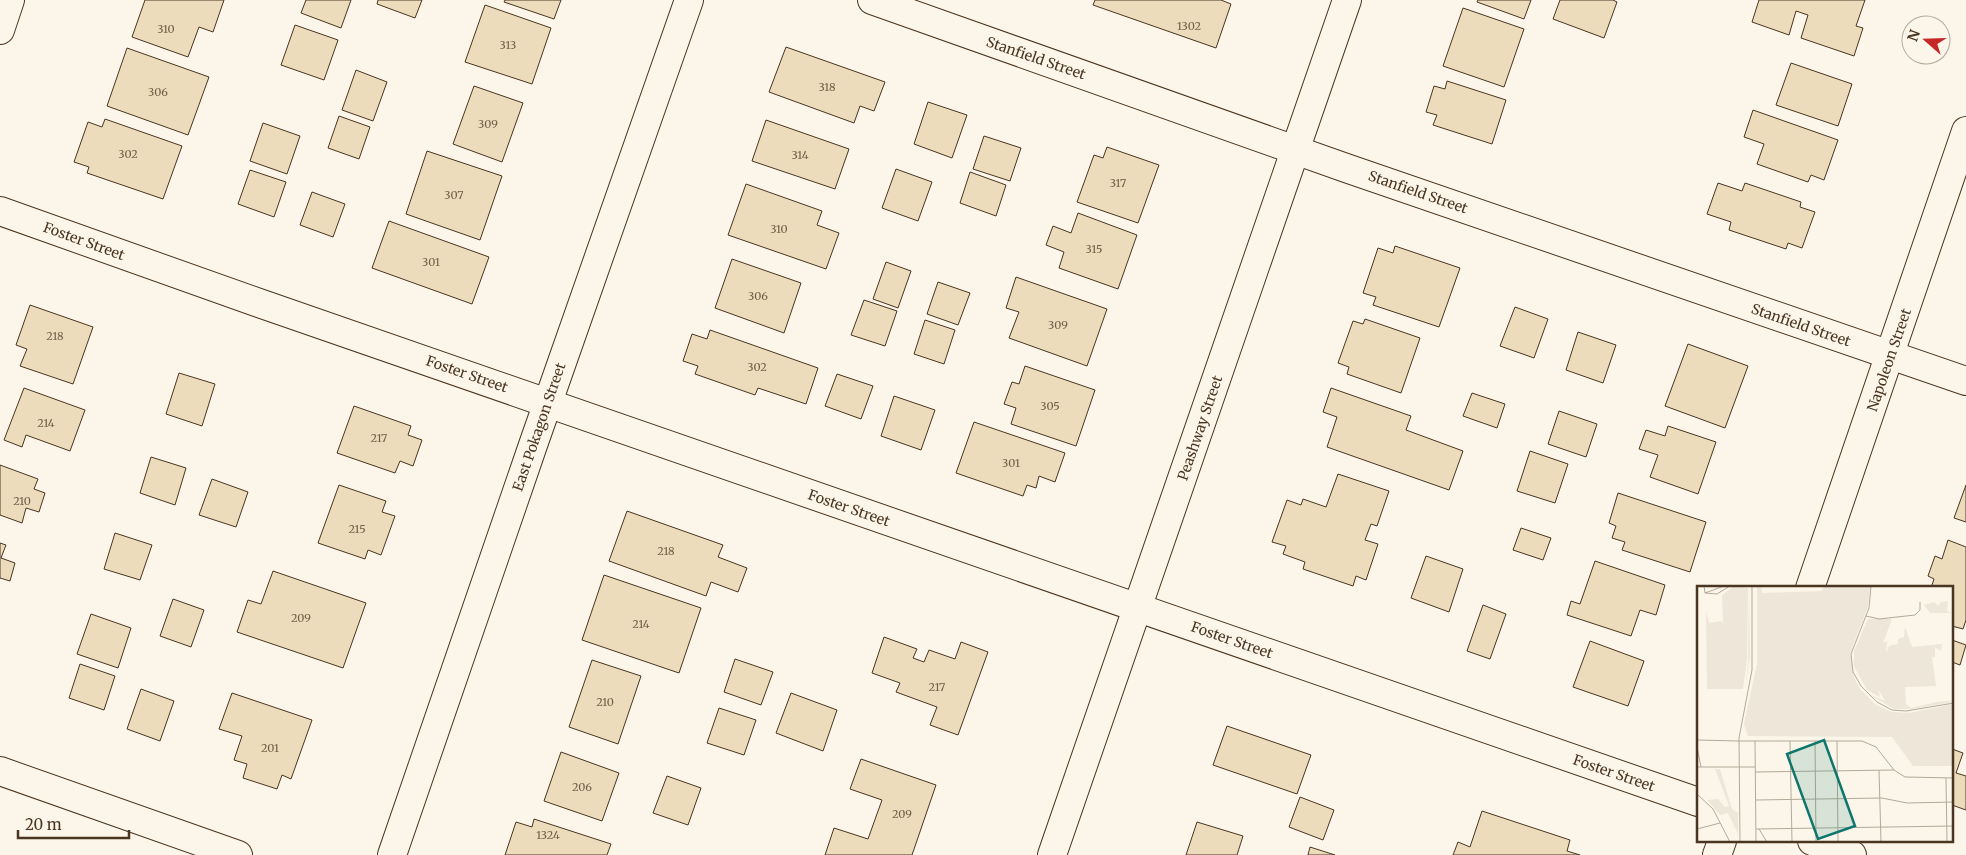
<svg xmlns="http://www.w3.org/2000/svg" width="1966" height="855" font-family="Merriweather,serif">
<style>
.building{fill:#ecdcbc;stroke:#4a3520}
.lines{fill:none;stroke-linecap:round;stroke-linejoin:round}
.minor-casing{stroke:#4a3520;stroke-width:30}
.secondary-casing{stroke:#4a3520;stroke-width:30}
.minor{stroke:#fbf6e9;stroke-width:28}
.secondary{stroke:#fbf6e9;stroke-width:28}
.labels{text-anchor:middle;stroke-width:4;stroke-linejoin:round;paint-order:stroke}
.number-label{font-size:11px;fill:#725f47}
.street-label{font-size:14px;fill:#4a3520;stroke:#fbf6e9}
.inset-road{fill:none;stroke:#b4a999;stroke-width:1}
.view{fill:#0f766e;fill-opacity:0.15;stroke:#0f766e;stroke-width:2.5}
.inset-edge{fill:none;stroke:#4a3520;stroke-width:2.5}
</style>
<rect width="100%" height="100%" fill="#fbf6e9"/>
<!-- building -->
<g class="building">
<path d="M145,0h79l-11,32 -14,-5 -11,30 -56,-20z"/>
<path d="M306,0h45l-10,28 -40,-15z"/>
<path d="M378,0h44l-7,18 -38,-14z"/>
<path d="M505,0h56l-7,19 -50,-17z"/>
<path d="M1095,0h126l10,4 -15,44 -123,-43z"/>
<path d="M1478,0h53l-7,19 -47,-17z"/>
<path d="M1560,0h53l4,2 -13,36 -51,-19z"/>
<path d="M1759,0h106l-9,26 7,2 -9,28 -53,-18 7,-23 -12,-4 -7,24 -37,-13z"/>
<path d="M485,5l66,23 -19,56 -67,-22z"/>
<path d="M1463,8l61,21 -20,58 -61,-21z"/>
<path d="M295,25l43,15 -14,40 -43,-15z"/>
<path d="M786,47l99,35 -11,29 -14,-5 -6,17 -85,-31z"/>
<path d="M127,48l82,29 -21,58 -81,-29z"/>
<path d="M1791,63l61,21 -14,42 -62,-21z"/>
<path d="M356,70l31,12 -14,39 -31,-11z"/>
<path d="M1447,81l59,19 -14,44 -59,-19 4,-10 -11,-3 8,-26 11,3z"/>
<path d="M474,86l49,17 -21,59 -49,-18z"/>
<path d="M928,102l39,13 -15,43 -38,-14z"/>
<path d="M1753,110l85,30 -14,40 -13,-5 -3,7 -51,-18 7,-20 -20,-7z"/>
<path d="M339,116l31,11 -11,32 -31,-11z"/>
<path d="M105,119l77,27 -19,53 -76,-26 2,-6 -15,-5 14,-40 14,5z"/>
<path d="M766,120l83,29 -14,40 -83,-28z"/>
<path d="M263,123l37,13 -13,38 -37,-13z"/>
<path d="M984,136l37,12 -11,33 -37,-12z"/>
<path d="M1107,147l52,18 -21,58 -61,-21 17,-47 9,3z"/>
<path d="M427,151l75,25 -22,64 -74,-26z"/>
<path d="M896,169l36,13 -14,39 -36,-13z"/>
<path d="M250,170l36,12 -12,35 -36,-13z"/>
<path d="M970,172l36,13 -10,31 -36,-13z"/>
<path d="M1718,183l24,8 3,-8 56,19 -1,5 15,5 -13,36 -14,-5 -2,6 -57,-19 2,-8 -24,-8z"/>
<path d="M746,184l76,27 -5,14 22,8 -13,36 -98,-34z"/>
<path d="M312,192l33,12 -12,33 -33,-12z"/>
<path d="M1078,213l59,22 -19,54 -59,-21 5,-16 -18,-7 7,-19 18,7z"/>
<path d="M389,221l100,36 -17,47 -100,-36z"/>
<path d="M1395,246l65,22 -21,59 -66,-22 3,-8 -13,-4 15,-45 15,5z"/>
<path d="M732,259l69,24 -17,50 -69,-25z"/>
<path d="M886,262l25,9 -13,37 -25,-9z"/>
<path d="M1016,277l91,32 -20,57 -78,-28 10,-26 -13,-4z"/>
<path d="M938,282l32,11 -12,32 -31,-11z"/>
<path d="M864,300l33,11 -12,35 -34,-11z"/>
<path d="M30,305l63,22 -20,57 -53,-18 7,-17 -11,-4z"/>
<path d="M1515,307l33,12 -14,39 -34,-12z"/>
<path d="M1365,319l55,19 -19,55 -54,-19 2,-7 -11,-4 15,-42 10,3z"/>
<path d="M925,320l30,10 -11,34 -30,-10z"/>
<path d="M710,330l108,38 -12,36 -48,-16 -3,7 -60,-21 3,-8 -15,-5 9,-27 15,5z"/>
<path d="M1578,332l38,13 -13,38 -37,-13z"/>
<path d="M1688,344l60,22 -23,62 -60,-22z"/>
<path d="M1025,366l70,24 -19,56 -65,-22 5,-16 -12,-4 8,-22 7,2z"/>
<path d="M179,373l36,11 -13,42 -36,-12z"/>
<path d="M837,374l36,12 -12,33 -36,-13z"/>
<path d="M24,388l61,22 -15,41 -44,-16 -4,12 -18,-7z"/>
<path d="M1331,388l80,28 -5,14 57,21 -14,39 -122,-43 10,-30 -14,-5z"/>
<path d="M1472,393l33,11 -8,24 -34,-12z"/>
<path d="M894,396l41,14 -14,40 -40,-14z"/>
<path d="M354,406l57,20 -3,9 14,5 -9,26 -13,-5 -5,12 -58,-20z"/>
<path d="M1559,411l38,13 -11,33 -38,-13z"/>
<path d="M974,422l91,31 -10,29 -16,-6 -3,12 -9,-3 -4,11 -67,-23z"/>
<path d="M1668,426l48,16 -18,52 -48,-17 8,-22 -19,-6 7,-19 19,6z"/>
<path d="M1530,451l38,13 -13,39 -38,-12z"/>
<path d="M151,457l35,11 -11,37 -35,-12z"/>
<path d="M0,465l38,14 -4,10 11,4 -6,19 -13,-4 -4,15 -22,-8z"/>
<path d="M1338,474l51,17 -12,35 -6,-2 -6,16 13,4 -12,36 -10,-4 -3,10 -50,-17 2,-7 -22,-8 3,-8 -14,-4 15,-42 14,5 2,-6 23,8z"/>
<path d="M212,479l36,13 -12,35 -37,-12z"/>
<path d="M339,485l47,16 -4,11 13,4 -14,39 -13,-5 -3,9 -47,-16z"/>
<path d="M1966,485v37l-12,-4z"/>
<path d="M1618,493l88,29 -16,50 -68,-22 3,-8 -13,-4 4,-12 -7,-3z"/>
<path d="M627,511l96,34 -5,12 29,11 -9,24 -27,-10 -5,14 -97,-35z"/>
<path d="M1521,528l30,10 -8,22 -30,-10z"/>
<path d="M115,533l37,12 -12,35 -36,-11z"/>
<path d="M1948,540l18,7v73l-3,9 -11,-3v-38h-21l3,-9 -6,-3 7,-20 7,3z"/>
<path d="M0,543l6,2 -5,13 14,5 -5,18 -10,-3z"/>
<path d="M1426,556l37,13 -14,43 -38,-14z"/>
<path d="M1595,561l70,24 -9,30 -16,-5 -9,26 -64,-21 4,-14 9,3z"/>
<path d="M273,571l93,32 -23,65 -106,-36 11,-32 13,4z"/>
<path d="M604,575l97,33 -22,65 -97,-33z"/>
<path d="M173,599l31,11 -13,37 -31,-11z"/>
<path d="M1483,605l23,9 -16,45 -23,-8z"/>
<path d="M91,614l40,14 -13,40 -41,-14z"/>
<path d="M884,637l33,12 -4,9 11,4 5,-12 26,9 6,-17 27,10 -30,83 -28,-10 7,-18 -41,-15 4,-9 -28,-10z"/>
<path d="M1952,640l14,5 -6,20 -8,-3z"/>
<path d="M1590,641l54,20 -16,45 -55,-19z"/>
<path d="M735,659l38,13 -12,33 -37,-13z"/>
<path d="M592,660l49,16 -23,68 -49,-17z"/>
<path d="M80,664l35,12 -11,34 -35,-12z"/>
<path d="M141,689l33,12 -14,40 -33,-12z"/>
<path d="M232,693l80,27 -21,59 -9,-4 -5,14 -34,-11 4,-14 -13,-4 8,-24 -23,-7z"/>
<path d="M791,693l46,17 -14,41 -47,-18z"/>
<path d="M719,708l37,12 -12,35 -37,-12z"/>
<path d="M1227,726l84,29 -14,39 -84,-29z"/>
<path d="M1952,749l11,4 -7,20 10,3v34l-14,-5z"/>
<path d="M561,752l58,21 -17,48 -58,-20z"/>
<path d="M861,759l75,26 -24,70h-87l9,-27 34,11 14,-39 -32,-11z"/>
<path d="M667,776l34,12 -13,37 -35,-12z"/>
<path d="M1300,797l34,13 -11,30 -34,-13z"/>
<path d="M1482,811l88,29 -3,11 13,4h-127l5,-13 12,5z"/>
<path d="M534,819l77,25 -4,11h-102l11,-33 16,5z"/>
<path d="M1197,822l46,14 -6,19h-51z"/>
<path d="M1310,847l25,8h-27z"/>
</g>
<g class="lines">
<!-- minor casing -->
<g class="minor-casing">
<g id="minor">
<path d="M872,0l474,168 620,213"/>
<path d="M0,211l259,92 1439,499"/>
<path d="M1810,588l156,-457"/>
<path d="M0,771l238,84"/>
<path d="M1812,841l40,14"/>
<path d="M392,855l141,-410 156,-445"/>
<path d="M1052,855l295,-855"/>
<path d="M1717,855l5,-14"/>
</g>
</g>
<!-- secondary casing -->
<g class="secondary-casing">
<path id="secondary" d="M0,30l10,-30"/>
</g>
<!-- minor -->
<use href="#minor" class="minor"/>
<!-- secondary -->
<use href="#secondary" class="secondary"/>
</g>
<g class="labels">
<!-- number labels -->
<g class="number-label">
<text x="1189" y="30">1302</text>
<text x="166" y="33">310</text>
<text x="508" y="49">313</text>
<text x="827" y="91">318</text>
<text x="158" y="96">306</text>
<text x="488" y="128">309</text>
<text x="128" y="158">302</text>
<text x="800" y="159">314</text>
<text x="1118" y="187">317</text>
<text x="454" y="199">307</text>
<text x="779" y="233">310</text>
<text x="1094" y="253">315</text>
<text x="431" y="266">301</text>
<text x="758" y="300">306</text>
<text x="1058" y="329">309</text>
<text x="55" y="340">218</text>
<text x="757" y="371">302</text>
<text x="1050" y="410">305</text>
<text x="46" y="427">214</text>
<text x="379" y="442">217</text>
<text x="1011" y="467">301</text>
<text x="22" y="505">210</text>
<text x="357" y="533">215</text>
<text x="666" y="555">218</text>
<text x="301" y="622">209</text>
<text x="641" y="628">214</text>
<text x="937" y="691">217</text>
<text x="605" y="706">210</text>
<text x="270" y="752">201</text>
<text x="582" y="791">206</text>
<text x="902" y="818">209</text>
<text x="548" y="839">1324</text>
</g>
<!-- street labels -->
<g class="street-label">
<text transform="translate(1036 58) rotate(19)" y="5">Stanfield Street</text>
<text transform="translate(1418 192) rotate(19)" y="5">Stanfield Street</text>
<text transform="translate(84 241) rotate(20)" y="5">Foster Street</text>
<text transform="translate(1801 325) rotate(19)" y="5">Stanfield Street</text>
<text transform="translate(1889 360) rotate(-71)" y="5">Napoleon Street</text>
<text transform="translate(467 374) rotate(19)" y="5">Foster Street</text>
<text transform="translate(539 427) rotate(-71)" y="5">East Pokagon Street</text>
<text transform="translate(1200 428) rotate(-71)" y="5">Peashway Street</text>
<text transform="translate(849 508) rotate(19)" y="5">Foster Street</text>
<text transform="translate(1232 640) rotate(19)" y="5">Foster Street</text>
<text transform="translate(1614 773) rotate(19)" y="5">Foster Street</text>
</g>
</g>
<!-- overview -->
<g transform="translate(1697 586)">
<rect width="256" height="256" fill="#fbf6e9"/>
<path d="M37,0l14,2 -1,71 -4,30h-36l-1,-77 3,11 13,-2 1,3 -1,-29zM52,0l1,71 -5,32 3,-26zM60,0h4l1,7 60,-2 2,-5h46l-2,21 -18,46 4,25 7,12 15,15 16,7 17,1 44,-9v62h-40l-21,-29 -144,-1 -4,-12 13,-60zM251,15l-1,10 4,2h-21l-6,-8 10,-3 4,4 3,-4zM171,33h24l-9,24 4,-2 -1,12 3,-7 9,-2v-5l6,-2 1,-10 7,20 30,-3 -1,7 -6,-4v10h-3l4,29 -31,1 1,17 5,4 26,-6 10,-1 6,1 -42,7h-17l-25,-15 16,7 -7,-12 2,8 -13,-7 -13,-24v-15zM18,183h5l12,40 6,4v21l-10,-21 -8,2 -13,-15 11,-1 7,8 4,-1z" fill="#ede6d9"/>
<path class="inset-road" d="M7,0l1,7 19,-7M174,0l-2,22 -18,46 2,18 8,14 16,16 15,8 14,1 48,-8M8,7l12,1 13,-8M169,30l13,3 36,-4 5,-5v-8M0,154l42,1M42,155h123l14,6 18,23 11,7 49,1M58,155l1,101M93,155l2,101M118,155l1,101M140,155l1,101M0,161l4,20M0,181h58M182,184l2,72M58,186l139,-2M249,192l1,64M0,208l16,15 17,33M59,214l126,-2 25,5 47,-1M0,243l23,-6M59,243l198,-3M62,243l8,13M43,256l-1,-104 13,-68v-84"/>
<path class="view" d="M127,154l31,86 -37,13 -31,-85z"/>
<rect width="256" height="256" class="inset-edge"/>
</g>
<!-- north arrow -->
<g transform="translate(1926 40) rotate(290)"><circle r="24" fill="#fbf6e9" stroke="#b4a999"/>
<path d="M0-4L9 19L0 12L-9 19Z" fill="#c62828"/>
<text y="-8" font-size="14" font-weight="bold" text-anchor="middle" fill="#4a3520">N</text>
</g>
<!-- scale -->
<path d="M18 830v8h111v-8" fill="none" stroke="#4a3520" stroke-width="2.5"/>
<text x="25" y="830" font-size="15" fill="#4a3520" stroke="#fbf6e9" stroke-width="4" paint-order="stroke">20 m</text>
</svg>
